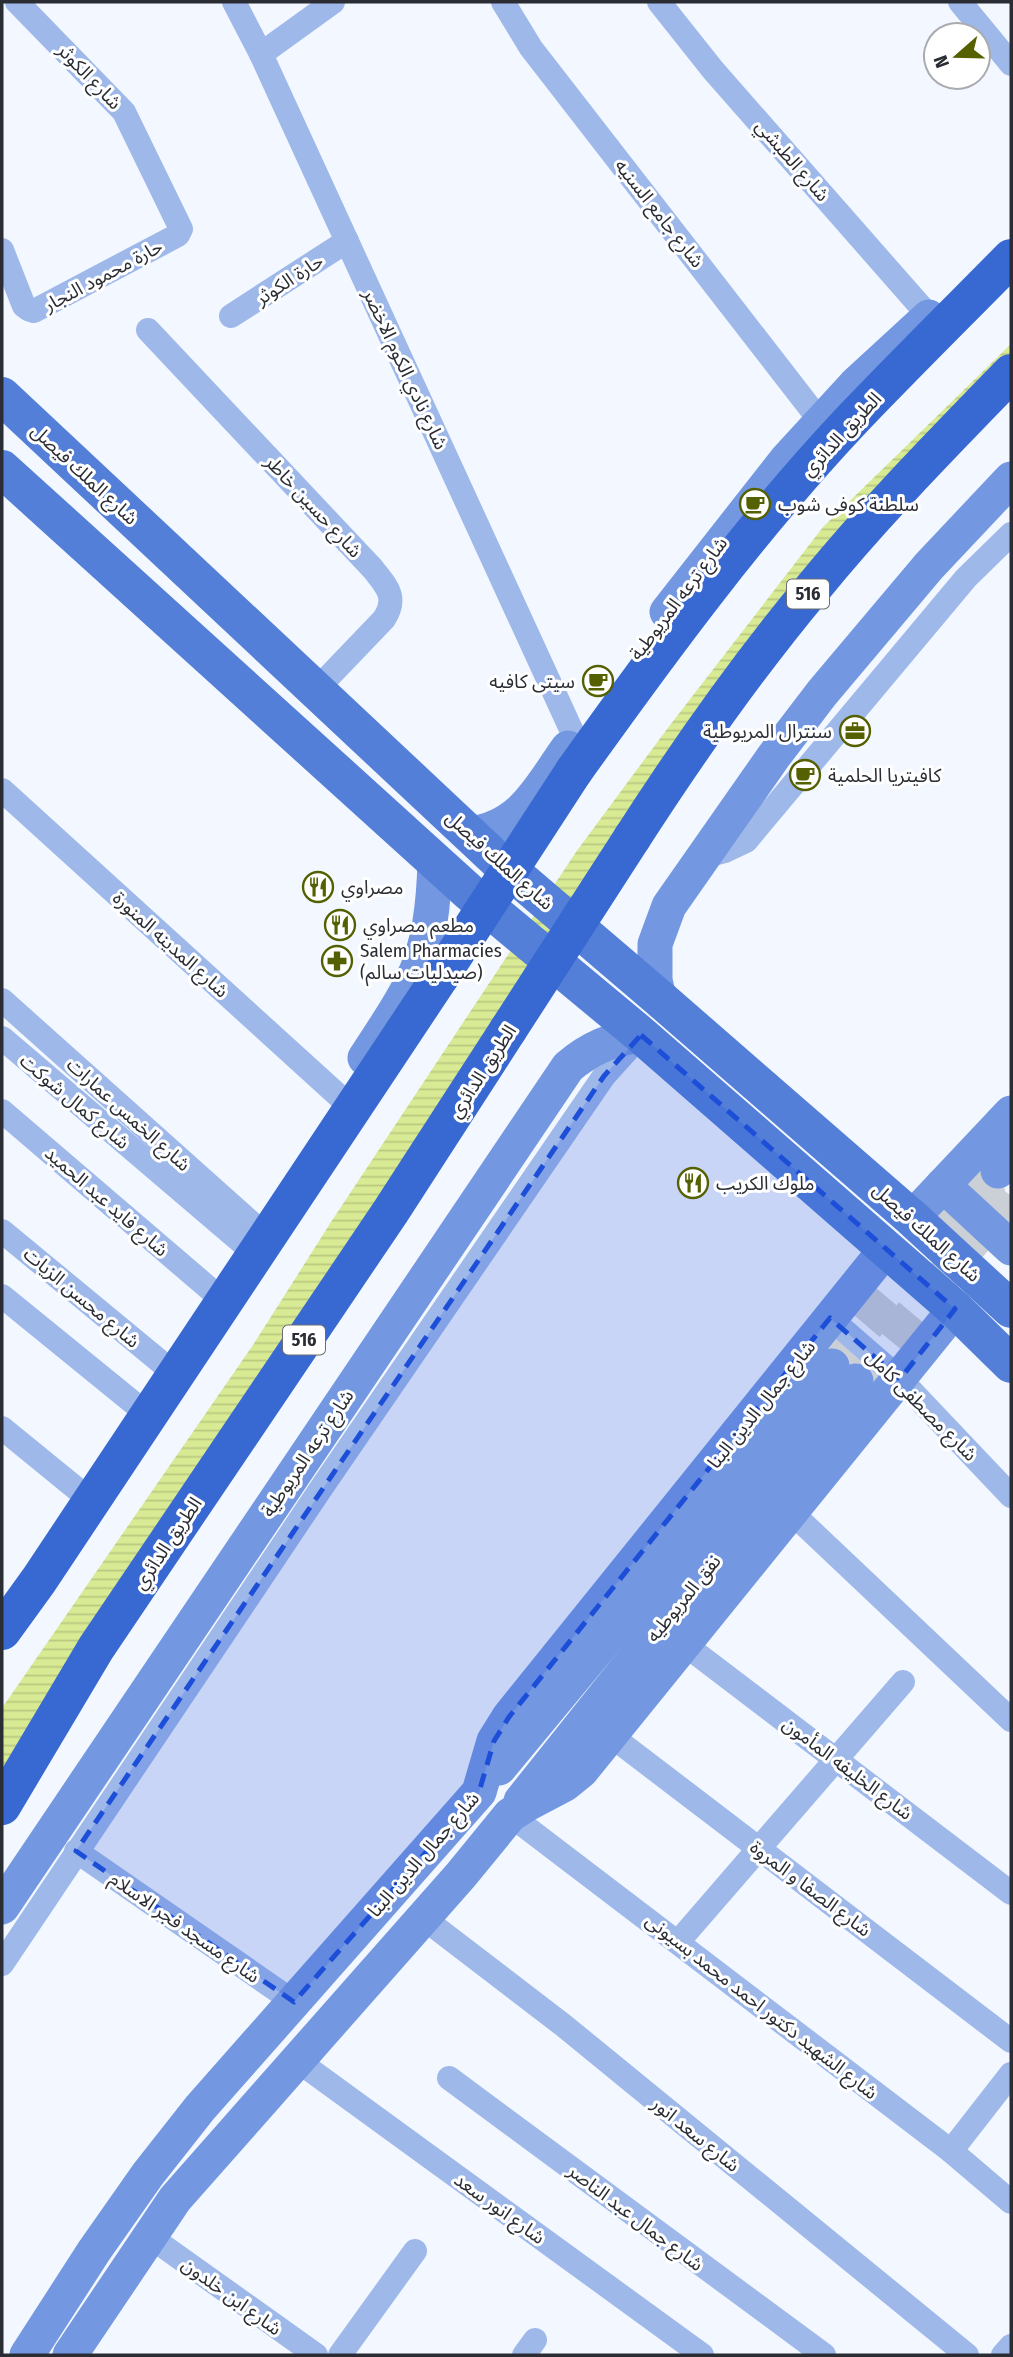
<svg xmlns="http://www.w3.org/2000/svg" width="1013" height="2357" font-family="'Fira Sans Condensed','Noto Sans Arabic',sans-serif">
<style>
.water{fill:url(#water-rules)}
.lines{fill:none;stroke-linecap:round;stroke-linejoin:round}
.secondary-tunnel{stroke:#cbcfd6;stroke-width:35;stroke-dasharray:35 18;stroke-linecap:butt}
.street{stroke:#9eb8ea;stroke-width:24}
.secondary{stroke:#7398e1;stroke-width:35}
.primary{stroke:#537fd9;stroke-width:38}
.highway{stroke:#3869d2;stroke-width:38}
.highway-bridge{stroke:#3869d2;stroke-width:38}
.marked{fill:#1d4ed8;fill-opacity:0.2;stroke:#1d4ed8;stroke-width:5;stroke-dasharray:14 9;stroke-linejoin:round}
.labels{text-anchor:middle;stroke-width:6;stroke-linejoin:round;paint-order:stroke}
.shield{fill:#fff;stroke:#6a6c71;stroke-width:2}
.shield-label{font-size:18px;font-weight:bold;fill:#2a2d34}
.street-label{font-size:19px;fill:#2a2d34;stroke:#fff}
.poi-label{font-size:19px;fill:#2a2d34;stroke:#fff;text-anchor:start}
</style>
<defs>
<pattern id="water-rules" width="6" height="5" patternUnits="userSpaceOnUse" patternTransform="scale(1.75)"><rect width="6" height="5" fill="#d9ea94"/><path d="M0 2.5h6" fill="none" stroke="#bac980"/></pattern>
</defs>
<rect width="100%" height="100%" fill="#f3f7ff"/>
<!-- water -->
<path class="water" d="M1011,344v53l-285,305 -724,1097v-91l251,-363 78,-123 245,-370 91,-123 156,-202z"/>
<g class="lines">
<!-- secondary-tunnel -->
<g class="secondary-tunnel">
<path d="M832,1366l166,-195"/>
<path d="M856,1381l155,-185"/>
</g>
<!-- street -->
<g class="street">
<path d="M234,2l27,52 314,684"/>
<path d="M503,2l28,46 290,374"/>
<path d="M659,2l54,68 216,246"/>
<path d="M960,2l51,62"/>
<path d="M261,54l72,-52"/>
<path d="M2,250l22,56 4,3 6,2 144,-76 3,-6 -57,-117 -107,-110"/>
<path d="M231,316l116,-75"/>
<path d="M148,330l225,239c14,18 25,28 11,50l-68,71"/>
<path d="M2,790l339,308"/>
<path d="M703,857l22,-6 21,-10 220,-263 45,-44"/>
<path d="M2,1000l255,228"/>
<path d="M2,1038l243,207"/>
<path d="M2,1111l210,180"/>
<path d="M2,1231l161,133"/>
<path d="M2,1296l134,109"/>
<path d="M830,1318l70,61 111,117"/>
<path d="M2,1428l76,62"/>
<path d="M791,1512l220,208"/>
<path d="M684,1644l327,249"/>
<path d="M610,1735l401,306"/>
<path d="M510,1815l441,336 60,51"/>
<path d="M76,1851l218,151"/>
<path d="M422,1917l141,108 404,330"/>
<path d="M678,1942l225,-260"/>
<path d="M2,1964l320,-477 282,-411 37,-41"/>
<path d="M298,2061l404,294"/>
<path d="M449,2078l375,277"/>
<path d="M951,2151l60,-77"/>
<path d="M149,2236l167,119"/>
<path d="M340,2355l75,-104"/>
<path d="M524,2355l11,-15"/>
<path d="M1003,2355l8,-9"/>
</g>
<!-- secondary -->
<g class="secondary">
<path d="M667,612l120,-153 68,-74 74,-68"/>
<path d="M470,834c53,-7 70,-47 98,-86"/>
<path d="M659,998l-4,-18v-36l14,-38 105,-150 48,-63 107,-127 82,-87"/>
<path d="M365,1058c16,-25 33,-49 46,-75 19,-37 23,-82 24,-123"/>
<path d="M998,1171l13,-14"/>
<path d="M943,1185l68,63"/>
<path d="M912,1218l99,-105"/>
<path d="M499,1768l333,-402"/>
<path d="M521,1801l335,-420"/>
<path d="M2,1907l566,-840c22,-19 44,-28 73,-32"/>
<path d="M27,2355l67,-104 54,-77 52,-66 279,-316 15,-51 15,-24 377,-468"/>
<path d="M70,2355l105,-156 286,-324 49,-60 19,-12 36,-19 16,-13 374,-462"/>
</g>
<!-- primary -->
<g class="primary">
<path d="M2,396l493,462 164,140 253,220 99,91"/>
<path d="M2,469l468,424 171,142 314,274 56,55"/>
</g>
<!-- highway -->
<g class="highway">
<path d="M574,771c85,-119 173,-239 273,-346 54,-57 110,-112 164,-167"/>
<path d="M632,838c56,-87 115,-171 181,-250 62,-76 130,-145 198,-215"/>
<path d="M2,1631l37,-51 401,-603"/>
<path d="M2,1806l94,-158 295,-437 117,-181"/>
</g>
<!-- highway-bridge -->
<g class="highway-bridge">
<path d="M440,977l134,-206"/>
<path d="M508,1030l124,-192"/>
</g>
</g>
<!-- marked area -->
<path class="marked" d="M641,1035l314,274 -55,70 -70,-61 -321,399 -15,24 -15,51 -185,210 -218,-151 528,-775z"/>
<!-- icons -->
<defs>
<g id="cafe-ring" transform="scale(1.575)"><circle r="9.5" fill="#fff" stroke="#556100" stroke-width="1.5"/><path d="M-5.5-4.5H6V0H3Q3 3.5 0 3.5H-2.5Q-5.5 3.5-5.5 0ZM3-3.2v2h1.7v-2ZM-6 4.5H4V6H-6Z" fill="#556100"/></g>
<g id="office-ring" transform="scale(1.575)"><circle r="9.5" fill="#fff" stroke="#556100" stroke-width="1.5"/><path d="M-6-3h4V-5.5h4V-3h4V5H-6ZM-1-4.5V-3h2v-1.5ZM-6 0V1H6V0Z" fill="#556100"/></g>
<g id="restaurant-ring" transform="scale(1.575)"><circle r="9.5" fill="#fff" stroke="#556100" stroke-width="1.5"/><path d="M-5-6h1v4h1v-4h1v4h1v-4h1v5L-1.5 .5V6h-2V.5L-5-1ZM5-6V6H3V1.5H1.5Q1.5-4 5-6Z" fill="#556100"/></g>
<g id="pharmacy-ring" transform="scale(1.575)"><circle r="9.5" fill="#fff" stroke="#556100" stroke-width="1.5"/><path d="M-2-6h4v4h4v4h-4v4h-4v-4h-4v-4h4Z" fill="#556100"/></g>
</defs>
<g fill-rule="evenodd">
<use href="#cafe-ring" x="755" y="504"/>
<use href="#cafe-ring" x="598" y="681"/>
<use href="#office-ring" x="855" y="731"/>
<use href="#cafe-ring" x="805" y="775"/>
<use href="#restaurant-ring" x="318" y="887"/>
<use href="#restaurant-ring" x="340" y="925"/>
<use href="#pharmacy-ring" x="337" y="961"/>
<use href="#restaurant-ring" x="693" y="1183"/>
</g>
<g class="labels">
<!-- shield labels -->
<g class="shield">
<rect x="787" y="579.5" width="42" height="29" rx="5"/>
<rect x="283" y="1325.5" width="42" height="29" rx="5"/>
</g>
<g class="shield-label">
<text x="808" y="600">516</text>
<text x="304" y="1346">516</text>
</g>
<!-- street labels -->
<g class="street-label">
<text transform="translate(90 76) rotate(46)" y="7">شارع الكوثر</text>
<text transform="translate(793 160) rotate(49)" y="7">شارع الطبشي</text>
<text transform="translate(660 213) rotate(52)" y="7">شارع جامع السنيه</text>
<text transform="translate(103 275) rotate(-28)" y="7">حارة محمود النجار</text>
<text transform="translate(289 279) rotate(-33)" y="7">حارة الكوثر</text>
<text transform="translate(406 369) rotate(65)" y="7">شارع نادي الكوم الاخضر</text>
<text transform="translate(841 434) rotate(-47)" y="7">الطريق الدائري</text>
<text transform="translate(85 474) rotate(43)" y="7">شارع الملك فيصل</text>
<text transform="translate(314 506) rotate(47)" y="7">شارع حسين خاطر</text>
<text transform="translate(678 598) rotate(-53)" y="7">شارع ترعه المريوطية</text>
<text transform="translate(500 860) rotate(42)" y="7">شارع الملك فيصل</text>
<text transform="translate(171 944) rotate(42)" y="7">شارع المدينه المنورة</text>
<text transform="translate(482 1071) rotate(-57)" y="7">الطريق الدائري</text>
<text transform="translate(75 1101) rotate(40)" y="7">شارع كمال شوكت</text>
<text transform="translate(129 1114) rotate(42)" y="7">شارع الخمس عمارات</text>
<text transform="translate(107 1201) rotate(41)" y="7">شارع فايد عبد الحميد</text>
<text transform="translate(927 1232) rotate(42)" y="7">شارع الملك فيصل</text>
<text transform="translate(82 1297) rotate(40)" y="7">شارع محسن الزيات</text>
<text transform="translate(761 1404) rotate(-51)" y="7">شارع جمال الدين البنا</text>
<text transform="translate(922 1405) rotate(45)" y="7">شارع مصطفى كامل</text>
<text transform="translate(307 1453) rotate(-56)" y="7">شارع ترعه المريوطية</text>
<text transform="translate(167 1543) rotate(-56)" y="7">الطريق الدائري</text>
<text transform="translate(683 1598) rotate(-51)" y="7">نفق المريوطيه</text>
<text transform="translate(848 1768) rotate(37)" y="7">شارع الخليفه المأمون</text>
<text transform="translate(423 1854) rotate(-49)" y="7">شارع جمال الدين البنا</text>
<text transform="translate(811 1888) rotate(37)" y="7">شارع الصفا و المروة</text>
<text transform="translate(185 1927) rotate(35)" y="7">شارع مسجد فجر الاسلام</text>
<text transform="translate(762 2006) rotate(38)" y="7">شارع الشهيد دكتور احمد محمد بسيونى</text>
<text transform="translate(696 2134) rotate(39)" y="7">شارع سعد انور</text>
<text transform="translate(500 2208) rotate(36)" y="7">شارع انور سعد</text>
<text transform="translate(636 2217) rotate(37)" y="7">شارع جمال عبد الناصر</text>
<text transform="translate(232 2296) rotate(36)" y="7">شارع ابن خلدون</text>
</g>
<!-- poi labels -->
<g class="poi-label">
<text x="778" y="511">سلطنة كوفى شوب</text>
<text x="575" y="688" text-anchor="end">سيتى كافيه</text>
<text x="832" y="738" text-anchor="end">سنترال المريوطية</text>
<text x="828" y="782">كافيتريا الحلمية</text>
<text x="341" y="894">مصراوي</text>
<text x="363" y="932">مطعم مصراوي</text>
<text x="360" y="957">Salem Pharmacies<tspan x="360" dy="22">(صيدليات سالم)</tspan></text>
<text x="716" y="1190">ملوك الكريب</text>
</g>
</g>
<!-- border -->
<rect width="1013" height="2357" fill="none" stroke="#2a2d34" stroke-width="7"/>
<!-- north arrow -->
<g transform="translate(957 56) rotate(250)"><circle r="33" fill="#ffffff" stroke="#aaabae" stroke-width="2"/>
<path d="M0-5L12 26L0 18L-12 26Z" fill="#556100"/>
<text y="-10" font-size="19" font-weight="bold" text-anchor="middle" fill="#2a2d34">N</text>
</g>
</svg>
